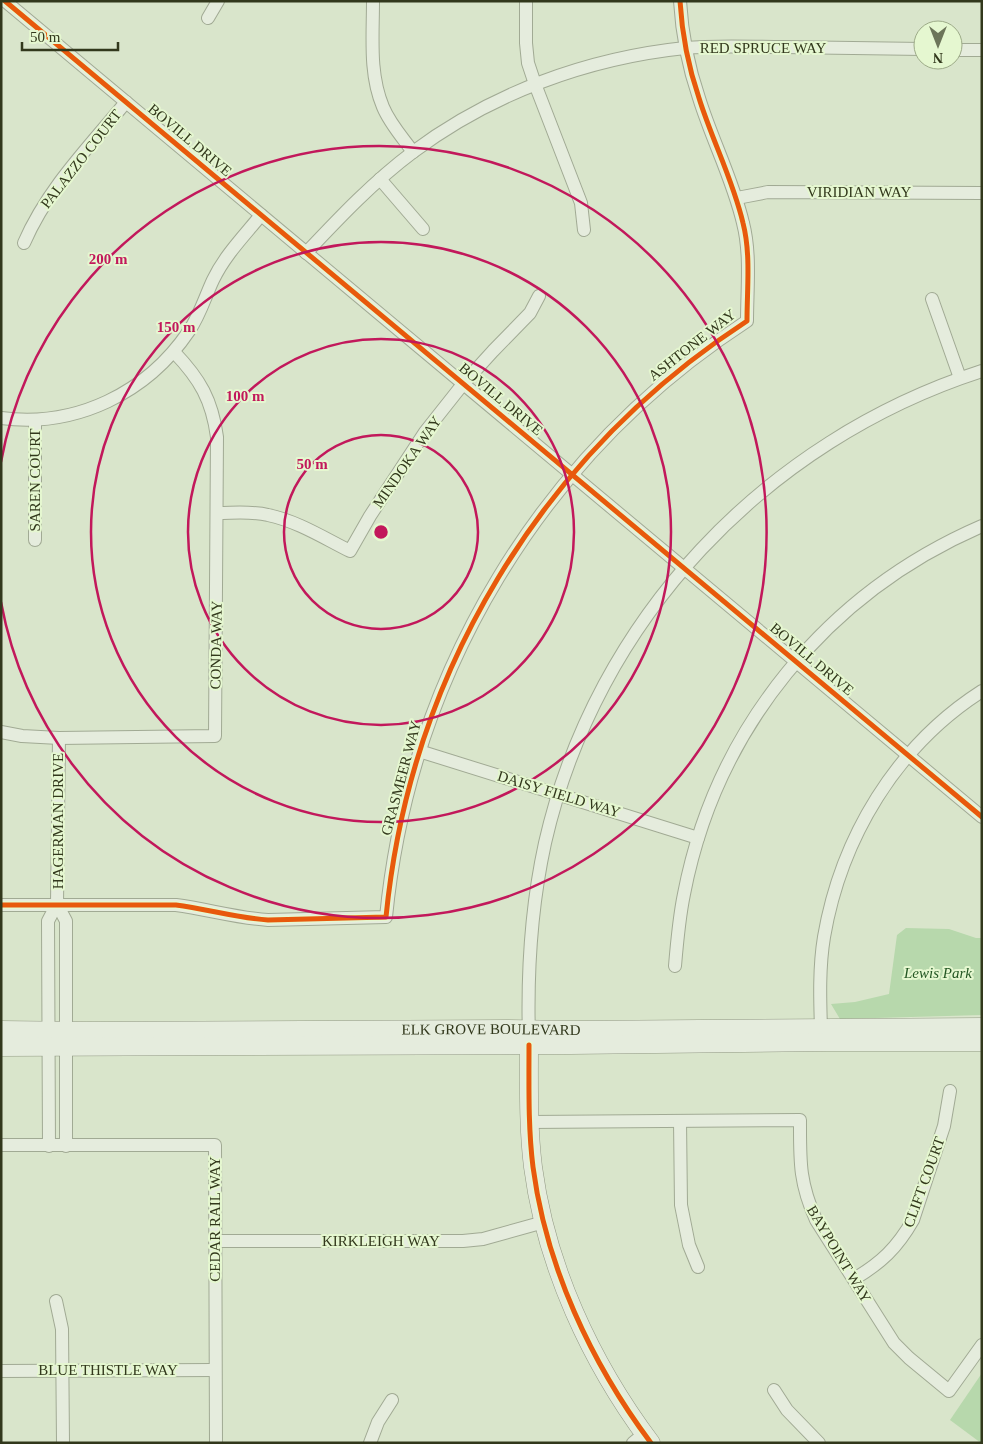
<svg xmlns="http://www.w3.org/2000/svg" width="983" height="1444" font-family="Georgia,serif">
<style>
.green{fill:#b7d8ac}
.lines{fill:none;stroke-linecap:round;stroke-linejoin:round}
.street-casing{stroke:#a1aa94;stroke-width:14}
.secondary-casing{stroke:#929984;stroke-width:19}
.street{stroke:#e5ecdd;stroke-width:12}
.secondary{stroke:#e5ecdd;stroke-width:18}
.cycleway-casing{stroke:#e5f7d0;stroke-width:8}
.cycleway{stroke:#e8590c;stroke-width:5}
.ring{fill:none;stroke:#c2185b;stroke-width:2.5}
.labels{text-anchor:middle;stroke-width:4;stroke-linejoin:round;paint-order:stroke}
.street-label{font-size:15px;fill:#32381c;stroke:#e5f7d0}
.park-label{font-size:15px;font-style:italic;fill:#225622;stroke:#e5f7d0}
.centre{fill:#c2185b;stroke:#e5f7d0;stroke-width:2.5}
.ring-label{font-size:15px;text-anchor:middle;font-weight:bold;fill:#c2185b;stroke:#e5f7d0;stroke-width:4;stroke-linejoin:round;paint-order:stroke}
</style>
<rect width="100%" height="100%" fill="#d9e5cb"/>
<!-- green -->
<g class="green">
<path d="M906,928l43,1 27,9h6v77l-142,4 -9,-15 24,-2 34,-8 8,-59z"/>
<path d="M982,1373v70h-1l-31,-23z"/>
</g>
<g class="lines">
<!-- street casing -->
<g class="street-casing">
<g id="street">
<path d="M5,1l977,816"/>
<path d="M373,1c0,36 -4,73 10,106 7,17 20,31 30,45"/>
<path d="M526,1v42l2,20 7,21 46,119 3,27"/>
<path d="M208,18l10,-17"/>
<path d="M953,50h29"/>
<path d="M380,179l43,50"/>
<path d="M737,198l31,-6 214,1"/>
<path d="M24,243c24,-55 64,-95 102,-141"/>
<path d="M306,253c34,-36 67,-71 107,-101 79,-59 175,-94 272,-104 33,-3 66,-1 98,-1 47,1 93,1 140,2"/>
<path d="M932,299l28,79"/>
<path d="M1,418c75,10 146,-25 188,-87 11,-16 16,-34 24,-51 12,-25 31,-44 48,-65"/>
<path d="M35,420v120"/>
<path d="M218,513c16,0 34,-2 50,2 29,6 56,23 82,36l20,-35 55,-84 38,-48 30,-33 37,-38 9,-17"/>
<path d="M1,732l21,4 37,2 156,-2 2,-299c-5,-37 -17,-58 -43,-85"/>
<path d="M59,738l-2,166 9,17v225"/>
<path d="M419,751l279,87"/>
<path d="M1,905h175c31,4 61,13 92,15l118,-3c24,-244 155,-462 361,-596 0,-32 4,-67 -4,-98 -10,-43 -31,-83 -44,-125 -11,-32 -17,-64 -19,-97"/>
<path d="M675,966c2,-24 4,-48 9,-72 32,-166 143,-301 298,-368"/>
<path d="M821,1029c-1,-30 -2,-62 3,-92 17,-99 72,-191 158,-246"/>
<path d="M529,1038c-2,-65 2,-131 16,-195 51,-224 220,-402 437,-472"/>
<path d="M680,1121l1,84 8,40 9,22"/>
<path d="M529,1122l271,-2c0,41 -1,62 16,100l78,123 15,15 40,33 33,-46"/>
<path d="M1,1145h214l1,298"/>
<path d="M49,1146l-1,-225 9,-17"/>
<path d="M215,1241h248l20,-2 61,-17"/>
<path d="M854,1279c27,-16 43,-31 59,-59l31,-94 6,-35"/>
<path d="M56,1301l6,28 1,114"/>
<path d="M1,1371l214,-1"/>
<path d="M774,1390l13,20 32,33"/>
<path d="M370,1443l8,-21 14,-22"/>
<path d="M633,1443l11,-9"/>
</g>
</g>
<!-- secondary casing -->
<g class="secondary-casing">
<g id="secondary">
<path id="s1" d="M1,1030l85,1 421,-2 66,1 409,-3"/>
<path d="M529,1045c0,41 -1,82 4,122 13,99 58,196 118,276"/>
<path d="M1,1047l570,-2 255,-3h156"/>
</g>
</g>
<!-- street -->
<use href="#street" class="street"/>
<!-- secondary -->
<use href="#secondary" class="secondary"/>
<!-- cycleway casing -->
<g class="cycleway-casing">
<g id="cycleway">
<path d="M5,1l977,816"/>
<path d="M1,905h175c31,4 61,13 92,15l118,-3c24,-244 155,-462 361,-596 0,-32 4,-67 -4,-98 -10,-43 -31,-83 -44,-125 -11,-32 -17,-64 -19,-97"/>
<path d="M529,1045c0,41 -1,82 4,122 13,99 58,196 118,276"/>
</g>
</g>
<!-- cycleway -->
<use href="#cycleway" class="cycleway"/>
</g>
<!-- distance rings -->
<g class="ring">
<circle cx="381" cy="532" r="97"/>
<circle cx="381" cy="532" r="193"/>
<circle cx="381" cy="532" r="290"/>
<path d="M1 462A386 386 0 1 1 1 602"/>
</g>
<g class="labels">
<!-- street labels -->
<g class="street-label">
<text x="763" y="53">RED SPRUCE WAY</text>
<text transform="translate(190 140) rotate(40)" y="5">BOVILL DRIVE</text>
<text transform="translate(81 159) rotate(-52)" y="5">PALAZZO COURT</text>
<text x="859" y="197">VIRIDIAN WAY</text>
<text transform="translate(692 345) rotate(-38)" y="5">ASHTONE WAY</text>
<text transform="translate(501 399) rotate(40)" y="5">BOVILL DRIVE</text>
<text transform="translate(407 462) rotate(-55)" y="5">MINDOKA WAY</text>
<text transform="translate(35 480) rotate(-90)" y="5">SAREN COURT</text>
<text transform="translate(216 645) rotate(-89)" y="5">CONDA WAY</text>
<text transform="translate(812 659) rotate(40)" y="5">BOVILL DRIVE</text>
<text transform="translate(401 778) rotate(-75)" y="5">GRASMEER WAY</text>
<text transform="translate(559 794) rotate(17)" y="5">DAISY FIELD WAY</text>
<text transform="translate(58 821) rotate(-90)" y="5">HAGERMAN DRIVE</text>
<text dy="5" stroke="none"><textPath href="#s1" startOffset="490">ELK GROVE BOULEVARD</textPath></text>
<text transform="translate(924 1182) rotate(-70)" y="5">CLIFT COURT</text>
<text transform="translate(215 1219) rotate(-90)" y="5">CEDAR RAIL WAY</text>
<text x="381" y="1246">KIRKLEIGH WAY</text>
<text transform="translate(839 1254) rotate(59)" y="5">BAYPOINT WAY</text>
<text x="108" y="1375">BLUE THISTLE WAY</text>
</g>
<!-- park labels -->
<g class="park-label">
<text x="938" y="978">Lewis Park</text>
</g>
</g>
<circle cx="381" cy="532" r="8" class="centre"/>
<g class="ring-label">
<text x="108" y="264">200 m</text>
<text x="176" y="332">150 m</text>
<text x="245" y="401">100 m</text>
<text x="312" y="469">50 m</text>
</g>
<!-- border -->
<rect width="983" height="1444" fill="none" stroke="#32381c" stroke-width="5"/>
<!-- north arrow -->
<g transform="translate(938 45) rotate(180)"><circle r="24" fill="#e5f7d0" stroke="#9dab88"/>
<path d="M0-4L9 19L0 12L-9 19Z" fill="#6c7559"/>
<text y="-8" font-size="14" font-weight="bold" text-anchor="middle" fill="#32381c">N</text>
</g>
<!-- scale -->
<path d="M22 42v8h96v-8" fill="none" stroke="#32381c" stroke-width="2.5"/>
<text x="30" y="42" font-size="15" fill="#32381c" stroke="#e5f7d0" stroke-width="4" paint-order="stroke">50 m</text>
</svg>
